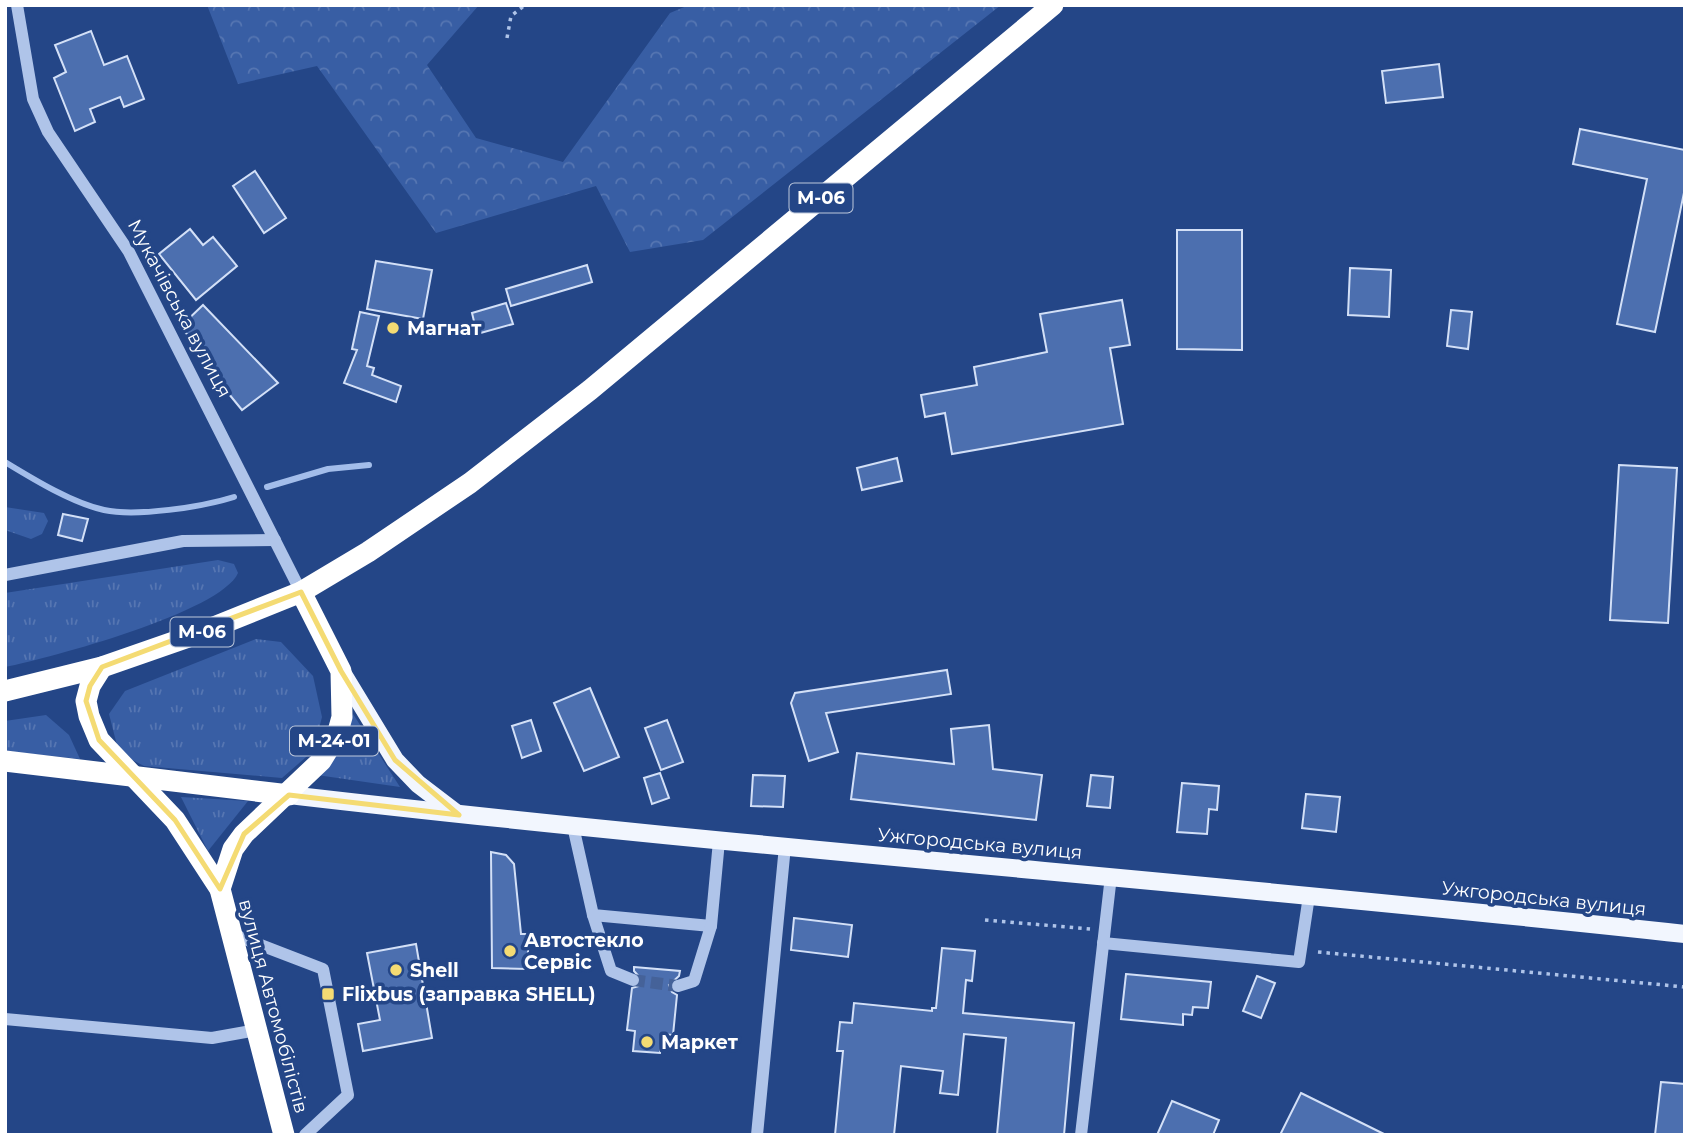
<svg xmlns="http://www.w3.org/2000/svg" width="1690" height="1140" font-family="Montserrat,sans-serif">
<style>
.grass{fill:url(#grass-tufts)}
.forest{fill:url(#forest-crowns)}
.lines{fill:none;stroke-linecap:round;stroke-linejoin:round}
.stream{stroke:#a3bdea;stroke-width:6}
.building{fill:#4c6faf;stroke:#d3e0f7;stroke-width:2}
.minor-tunnel{stroke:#456299;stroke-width:12;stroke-dasharray:12 6;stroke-linecap:butt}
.path{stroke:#afc4e9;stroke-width:3.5;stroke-dasharray:3.5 5;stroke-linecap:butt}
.minor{stroke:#afc4e9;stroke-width:12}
.major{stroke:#f2f6fe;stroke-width:18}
.highway{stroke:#fff;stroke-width:21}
.marked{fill:none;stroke:#f4db73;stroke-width:5;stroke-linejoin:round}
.poi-dot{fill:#f4db73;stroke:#244687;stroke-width:2.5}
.labels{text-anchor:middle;stroke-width:7;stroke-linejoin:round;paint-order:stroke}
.shield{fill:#244687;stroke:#bdc8db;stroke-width:2}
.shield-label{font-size:18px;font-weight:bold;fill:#fff}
.street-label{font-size:19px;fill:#fff;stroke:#244687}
.poi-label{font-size:19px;font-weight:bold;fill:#fff;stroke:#244687;text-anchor:start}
</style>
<defs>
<pattern id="grass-tufts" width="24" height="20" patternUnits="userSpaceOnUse" patternTransform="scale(1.75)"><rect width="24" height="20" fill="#385ea4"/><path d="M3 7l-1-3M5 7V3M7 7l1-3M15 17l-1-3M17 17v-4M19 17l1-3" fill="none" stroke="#5676b2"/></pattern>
<pattern id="forest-crowns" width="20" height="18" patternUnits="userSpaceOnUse" patternTransform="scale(1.75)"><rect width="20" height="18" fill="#385ea4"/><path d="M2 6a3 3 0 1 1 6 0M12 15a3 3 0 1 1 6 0" fill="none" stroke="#5676b2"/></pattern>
</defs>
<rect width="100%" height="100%" fill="#244687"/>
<!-- grass -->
<g class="grass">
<path d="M5,507l39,6 4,8 -6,13 -11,5 -26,-9z"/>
<path d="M218,560l16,4 4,9c-17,39 -188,85 -233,94v-74z"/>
<path d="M256,639l25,3 32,34 9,41 -9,34 -31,27 -138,-12 -25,-13 -10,-39 16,-23z"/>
<path d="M353,714l47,73 -83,-12 23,-24z"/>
<path d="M46,715l23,20 11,24 -75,-8v-30z"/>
<path d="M181,797l67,4 -40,50z"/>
</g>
<!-- forest -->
<path class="forest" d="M207,5h272l-52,60 49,73 87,24 107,-149 19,-8h312l-298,235 -73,12 -34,-66 -160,47 -119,-167 -79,18z"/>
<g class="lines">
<!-- stream -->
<g class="stream">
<path d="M5,462c28,17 67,41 99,48 32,7 98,-3 130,-13"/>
<path d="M267,487l61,-18 41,-4"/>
</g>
</g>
<!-- building -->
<g class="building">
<path d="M91,31l13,34 23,-9 17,43 -20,8 -4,-10 -30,12 5,13 -20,9 -21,-53 12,-6 -11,-27z"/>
<path d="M1439,64l4,33 -57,6 -4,-32z"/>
<path d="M1580,129l105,21v38l-30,144 -38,-8 30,-145 -74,-15z"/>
<path d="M255,171l31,47 -22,15 -31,-47z"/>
<path d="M190,229l13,16 10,-8 24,29 -41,34 -37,-46z"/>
<path d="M1177,230h65v120l-65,-1z"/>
<path d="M376,261l56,9 -9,49 -56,-10z"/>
<path d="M587,265l5,17 -81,24 -5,-17z"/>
<path d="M1350,268l41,2 -2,47 -41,-2z"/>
<path d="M1122,300l8,45 -20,3 13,76 -171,30 -7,-41 -20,4 -4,-22 56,-10 -3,-18 73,-15 -7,-38z"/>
<path d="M506,303l7,21 -36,10 -5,-21z"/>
<path d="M203,305l75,78 -36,27 -40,-49 9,-2 -31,-32z"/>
<path d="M1451,310l21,2 -4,37 -21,-3z"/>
<path d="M360,312l19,4 -12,50 7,2 -2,7 29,11 -5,16 -52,-19 13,-33 -5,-1z"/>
<path d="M897,458l5,23 -40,9 -5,-22z"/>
<path d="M1619,465l58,3 -9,155 -58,-3z"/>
<path d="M63,514l25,5 -6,22 -24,-6z"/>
<path d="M947,670l4,24 -125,19 12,39 -29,9 -18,-58 4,-10z"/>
<path d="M590,688l29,69 -35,14 -30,-68z"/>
<path d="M531,720l10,31 -19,7 -10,-32z"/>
<path d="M667,720l16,42 -22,8 -16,-42z"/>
<path d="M989,725l4,44 49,6 -6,45 -185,-21 6,-46 97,11 -3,-35z"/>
<path d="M660,773l9,25 -17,6 -8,-26z"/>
<path d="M753,775l32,1 -2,31 -32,-1z"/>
<path d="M1091,775l22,2 -3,31 -23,-2z"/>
<path d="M1182,783l37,3 -2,24 -8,-1 -2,25 -30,-2z"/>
<path d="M1306,794l34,3 -4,35 -34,-4z"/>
<path d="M491,852l15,3 8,9 7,70h8l-2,35 -35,-1z"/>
<path d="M794,918l58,7 -4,32 -57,-7z"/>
<path d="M416,944l16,94 -69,13 -5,-27 22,-4 -13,-67z"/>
<path d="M942,948l33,3 -3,30 -6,-1 -3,33 111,10 -10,112h-67l9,-97 -42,-4 -6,61 -18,-2 3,-22 -42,-5 -7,69h-59l8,-84h-6l3,-29 12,1 2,-20 78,8v-3h4z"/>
<path d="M634,967l46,4 -1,5 -10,9 3,7 5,3 -4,40 -11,-1 -2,19 -27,-2 2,-20 -8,-1 5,-42 7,-2 3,-6 -8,-9z"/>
<path d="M1126,974l85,8 -3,26 -15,-1 -1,8 -9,-1v11l-62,-6z"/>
<path d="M1257,976l18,7 -14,35 -18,-7z"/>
<path d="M1661,1082l24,2v51h-30z"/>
<path d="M1301,1093l85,42h-106z"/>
<path d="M1172,1101l47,19 -6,15h-56z"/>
</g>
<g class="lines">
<!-- minor-tunnel -->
<path class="minor-tunnel" d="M633,980l45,6"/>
<!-- path -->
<g class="path">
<path d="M507,38l4,-22 14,-11"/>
<path d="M985,920l105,9"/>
<path d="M1318,952l367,35"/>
</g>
<!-- minor -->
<g class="minor">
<path d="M17,5l16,94 15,33 81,120 172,340"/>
<path d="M5,575l178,-34 92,-1"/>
<path d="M573,826l20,89 118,11 8,-85"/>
<path d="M593,915l18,56 22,9"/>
<path d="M232,934l91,35 25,126 -43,40"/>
<path d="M1103,943l196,19 10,-66"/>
<path d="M678,986l16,-5 17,-55"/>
<path d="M5,1019l207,19 45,-8"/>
<path d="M757,1135l28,-289"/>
<path d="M1081,1135l30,-259"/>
</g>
<!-- major -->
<g class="major">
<path d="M341,671l54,89 23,24 38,29"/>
<path d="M289,795c464,54 931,88 1396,139"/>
</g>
<!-- highway -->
<g class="highway">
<path d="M102,667l-12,19 -4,15 3,15 10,24 76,80 45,69 64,246"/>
<path d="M5,691l97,-24 92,-32 107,-43 67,-40 102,-69 120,-93 463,-385"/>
<path d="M5,761l284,34"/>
<path d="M220,889l13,-40 11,-15 77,-73 16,-26 5,-18 -1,-46 -40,-79"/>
</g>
</g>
<!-- marked area -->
<path class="marked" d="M301,592l40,79 54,89 64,55 -170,-20 -45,39 -24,55 -45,-69 -76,-80 -13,-39 4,-15 12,-19z"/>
<!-- markers -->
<g class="poi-dot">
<circle cx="393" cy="328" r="7"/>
<circle cx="510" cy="951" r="7"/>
<circle cx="396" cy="970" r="7"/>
<rect x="321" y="987" width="14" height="14" rx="3.5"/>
<circle cx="647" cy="1042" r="7"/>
</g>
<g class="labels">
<!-- shield labels -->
<g class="shield">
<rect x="789.5" y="183.5" width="63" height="29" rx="5"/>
<rect x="170.5" y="617.5" width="63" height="29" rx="5"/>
<rect x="290" y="726.5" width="88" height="29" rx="5"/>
</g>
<g class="shield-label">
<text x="821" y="204">М-06</text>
<text x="202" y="638">М-06</text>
<text x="334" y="747">М-24-01</text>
</g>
<!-- street labels -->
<g class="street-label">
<text transform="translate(180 308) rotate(62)" y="7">Мукачівська вулиця</text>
<text transform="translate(980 843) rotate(5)" y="7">Ужгородська вулиця</text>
<text transform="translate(1544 898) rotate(6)" y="7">Ужгородська вулиця</text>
<text transform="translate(274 1006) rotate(75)" y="7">вулиця Автомобілістів</text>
</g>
<!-- poi labels -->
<g class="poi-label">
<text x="407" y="335">Магнат</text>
<text x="524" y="947">Автостекло<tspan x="524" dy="22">Сервіс</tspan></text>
<text x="410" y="977">Shell</text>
<text x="342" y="1001">Flixbus (заправка SHELL)</text>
<text x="661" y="1049">Маркет</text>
</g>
</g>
<!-- border -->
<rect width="1690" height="1140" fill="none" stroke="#ffffff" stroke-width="14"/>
</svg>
